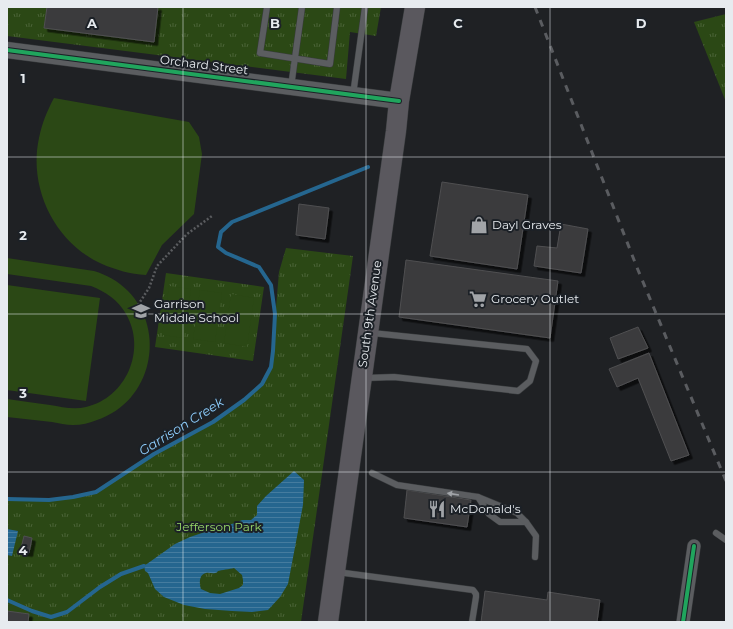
<svg xmlns="http://www.w3.org/2000/svg" width="733" height="629" font-family="Montserrat,sans-serif">
<style>
.park{fill:url(#park-tufts)}
.pitch{fill:#2b4815}
.water{fill:url(#water-rules);fill-rule:evenodd}
.lines{fill:none;stroke-linecap:round;stroke-linejoin:round}
.stream{stroke:#25668f;stroke-width:4}
.building{fill:#3b3b3d;stroke:#4f4f51;filter:url(#shadow)}
.service-casing{stroke:#393c3e;stroke-width:7}
.minor-casing{stroke:#393c3e;stroke-width:14}
.tertiary-casing{stroke:#393c3e;stroke-width:17}
.primary-casing{stroke:#393c3e;stroke-width:21}
.path{stroke:#5a5c5f;stroke-width:2.5;stroke-dasharray:2 2;stroke-linecap:butt}
.service{stroke:#5b5d60;stroke-width:6}
.minor{stroke:#5b5d60;stroke-width:13}
.tertiary{stroke:#5b5d60;stroke-width:16}
.primary{stroke:#5a585e;stroke-width:20}
.rail{stroke:#5a5c60;stroke-width:3;stroke-dasharray:7 7;stroke-linecap:butt}
.cycleway-casing{stroke:#1c2127;stroke-width:6}
.cycleway{stroke:#20a55d;stroke-width:4}
.oneway{fill:#a1a4a8}
.grid{fill:none;stroke:#e7ebef;stroke-width:1;stroke-opacity:0.55}
.labels{text-anchor:middle;stroke-width:4;stroke-linejoin:round;paint-order:stroke}
.street-label{font-size:12px;fill:#e7ebef;stroke:#1c2127}
.poi-label{font-size:12px;fill:#e7ebef;stroke:#1c2127;text-anchor:start}
.park-label{font-size:12px;fill:#96d669;stroke:#1c2127}
.water-label{font-size:13px;font-style:italic;fill:#8fcffe;stroke:#1c2127}
.grid-label{font-size:13px;text-anchor:middle;font-weight:bold;fill:#e7ebef;stroke:#1c2127;stroke-width:4;stroke-linejoin:round;paint-order:stroke}
</style>
<defs>
<pattern id="park-tufts" width="24" height="20" patternUnits="userSpaceOnUse"><rect width="24" height="20" fill="#2b4815"/><path d="M3 7l-1-3M5 7V3M7 7l1-3M15 17l-1-3M17 17v-4M19 17l1-3" fill="none" stroke="#4a6337"/></pattern>
<pattern id="water-rules" width="6" height="5" patternUnits="userSpaceOnUse"><rect width="6" height="5" fill="#25668f"/><path d="M0 2.5h6" fill="none" stroke="#457c9f"/></pattern>
<filter id="shadow"><feDropShadow dx="3.5" dy="3.5" stdDeviation="0" flood-color="#0009"/></filter>
</defs>
<rect width="100%" height="100%" fill="#1f2124"/>
<!-- park -->
<g class="park">
<path d="M7,7h374l-5,29 -26,-4 -4,47 -339,-43z"/>
<path d="M726,14v88l-32,-80z"/>
<path d="M286,248l67,8 -52,366h-294v-123l42,1 24,-3 23,-5 58,-38 59,-32 31,-22 18,-16 9,-17 8,-95z"/>
<path d="M166,273l98,14 -11,74 -98,-14z"/>
</g>
<!-- pitch -->
<g class="pitch">
<path d="M54,98l135,24 10,15 3,17 -8,60 -32,31 -16,30c-16,-1 -30,-5 -44,-11 -47,-21 -74,-76 -63,-126 3,-15 8,-27 15,-40z"/>
<path d="M7,258l87,13c13,4 24,10 34,20 39,40 24,111 -31,129 -7,3 -16,5 -24,5 -7,0 -14,-2 -21,-3 -15,-2 -30,-3 -45,-5v-18c14,2 28,4 43,6 12,2 24,5 36,2 40,-9 61,-57 40,-93 -8,-14 -20,-22 -35,-28l-84,-12z"/>
<path d="M7,285l93,13 -14,103 -79,-11z"/>
<path d="M169,286l22,3 -7,49 -22,-3z"/>
<path d="M200,290l22,3 -7,49 -22,-3z"/>
<path d="M231,294l23,4 -7,49 -23,-4z"/>
</g>
<!-- water -->
<g class="water">
<path d="M294,471l10,9 -1,25 -15,79 -8,13 -12,13 -16,2 -20,-1 -27,-2 -21,-4 -20,-8 -9,-8 -7,-16 -3,-2 -1,-5 31,-22 15,-7 24,-8 21,-6 7,-3h9l6,-5v-9l9,-10zM234,568l8,7 1,5v5l-4,3 -19,6 -10,-1 -9,-4c-2,-5 -2,-15 5,-16 3,-1 6,1 9,0 2,0 2,-1 3,-2 3,-1 12,-2 16,-3z"/>
<path d="M7,529l11,2 -6,25 -5,-1z"/>
</g>
<g class="lines">
<!-- stream -->
<g class="stream">
<path d="M7,499l42,1 24,-3 23,-5 58,-38 59,-32 31,-22 18,-16 9,-17 2,-16 2,-37 -4,-29 -12,-18 -33,-14 -8,-6 3,-15 11,-10 136,-55"/>
<path d="M7,600l25,11 19,6 16,-5 33,-25 21,-13 23,-8"/>
</g>
</g>
<!-- building -->
<g class="building">
<path d="M47,7h111l-4,35 -110,-14z"/>
<path d="M442,182l86,13 -11,74 -87,-13z"/>
<path d="M299,204l30,4 -4,31 -29,-4z"/>
<path d="M561,224l27,5 -7,44 -47,-7 3,-20 20,2z"/>
<path d="M406,260l152,21 -8,57 -151,-21z"/>
<path d="M638,327l10,21 -30,11 -8,-21z"/>
<path d="M649,353l40,102 -18,6 -33,-83 -21,9 -8,-18z"/>
<path d="M407,490l64,10 -4,27 -63,-9z"/>
<path d="M24,536l8,2 -3,15 -9,-1z"/>
<path d="M485,591l62,9 1,-8 52,8 -3,22h-116z"/>
<path d="M7,611l22,3 -1,8h-21z"/>
</g>
<g class="lines">
<!-- service casing -->
<g class="service-casing">
<g id="service">
<path d="M267,7l-7,46 70,11 7,-57"/>
<path d="M291,87l11,-80"/>
<path d="M353,95l12,-88"/>
<path d="M365,378l29,-1 124,14 12,-10 6,-20 -9,-12 -155,-16"/>
<path d="M372,473l25,12 81,12 11,17 11,8h26l10,14 -1,21"/>
<path d="M478,497l39,16 9,9"/>
<path d="M716,533l10,7"/>
<path d="M337,572l136,18 3,4v3l-4,25"/>
</g>
</g>
<!-- minor casing -->
<g class="minor-casing">
<path id="minor" d="M683,622l11,-76"/>
</g>
<!-- tertiary casing -->
<g class="tertiary-casing">
<path id="tertiary" d="M7,50l392,51"/>
</g>
<!-- primary casing -->
<g class="primary-casing">
<path id="primary" d="M328,622l68,-491 3,-30 16,-94"/>
</g>
<!-- path -->
<path class="path" d="M138,305l11,-17 8,-22 30,-32 25,-18"/>
<!-- service -->
<use href="#service" class="service"/>
<!-- minor -->
<use href="#minor" class="minor"/>
<!-- tertiary -->
<use href="#tertiary" class="tertiary"/>
<!-- primary -->
<use href="#primary" class="primary"/>
<!-- rail -->
<path class="rail" d="M535,7l103,263 88,211"/>
<!-- cycleway casing -->
<g class="cycleway-casing">
<g id="cycleway">
<path d="M7,50l392,51"/>
<path d="M683,622l11,-76"/>
</g>
</g>
<!-- cycleway -->
<use href="#cycleway" class="cycleway"/>
</g>
<!-- one-way arrows -->
<defs><path id="oneway-solid" d="M-6-.8H1V-3.2L6.5 0L1 3.2V.8H-6Z"/></defs>
<use class="oneway" href="#oneway-solid" transform="translate(453 494) rotate(-171)"/>
<!-- grid -->
<path class="grid" d="M183,7v615M366,7v615M550,7v615M7,157h719M7,314h719M7,472h719"/>
<!-- icons -->
<defs>
<g id="shop-bare" transform="scale(1.38)"><path d="M-5-2.5h2.3a2.7 3.5 0 0 1 5.4 0H5L5.5 6h-11ZM-1.5-2.5h3a1.5 2.3 0 0 0-3 0Z" fill="#a1a4a8" stroke="#1c2127" stroke-width="2.5" paint-order="stroke"/></g>
<g id="supermarket-bare" transform="scale(1.38)"><path d="M-6-5.5h2.5l.6 2H6L4.5 2H-2.5L-4.4-4H-6ZM-1.5 3.2a1.3 1.3 0 1 0 .1 0ZM3 3.2a1.3 1.3 0 1 0 .1 0Z" fill="#a1a4a8" stroke="#1c2127" stroke-width="2.5" paint-order="stroke"/></g>
<g id="school-bare" transform="scale(1.38)"><path d="M0-5L7-2L0 1L-7-2ZM-4 1L0 2.5L4 1V4Q0 6-4 4Z" fill="#a1a4a8" stroke="#1c2127" stroke-width="2.5" paint-order="stroke"/></g>
<g id="restaurant-bare" transform="scale(1.38)"><path d="M-5-6h1v4h1v-4h1v4h1v-4h1v5L-1.5 .5V6h-2V.5L-5-1ZM5-6V6H3V1.5H1.5Q1.5-4 5-6Z" fill="#a1a4a8" stroke="#1c2127" stroke-width="2.5" paint-order="stroke"/></g>
</defs>
<g fill-rule="evenodd">
<use href="#shop-bare" x="479" y="225"/>
<use href="#supermarket-bare" x="478" y="299"/>
<use href="#school-bare" x="141" y="311"/>
<use href="#restaurant-bare" x="437" y="509"/>
</g>
<g class="labels">
<!-- street labels -->
<g class="street-label">
<text transform="translate(204 65) rotate(7)" y="4">Orchard Street</text>
<text transform="translate(370 314) rotate(-82)" y="4">South 9th Avenue</text>
</g>
<!-- poi labels -->
<g class="poi-label">
<text x="492" y="229">Dayl Graves</text>
<text x="491" y="303">Grocery Outlet</text>
<text x="154" y="308">Garrison<tspan x="154" dy="14">Middle School</tspan></text>
<text x="450" y="513">McDonald's</text>
</g>
<!-- park labels -->
<g class="park-label">
<text x="219" y="531">Jefferson Park</text>
</g>
<!-- water labels -->
<g class="water-label">
<text transform="translate(181 426) rotate(-32)" y="5">Garrison Creek</text>
</g>
</g>
<g class="grid-label">
<text x="92" y="28">A</text>
<text x="275" y="28">B</text>
<text x="458" y="28">C</text>
<text x="641" y="28">D</text>
<text x="23" y="83">1</text>
<text x="23" y="240">2</text>
<text x="23" y="398">3</text>
<text x="23" y="555">4</text>
</g>
<!-- border -->
<rect width="733" height="629" fill="none" stroke="#e7ebef" stroke-width="16"/>
</svg>
